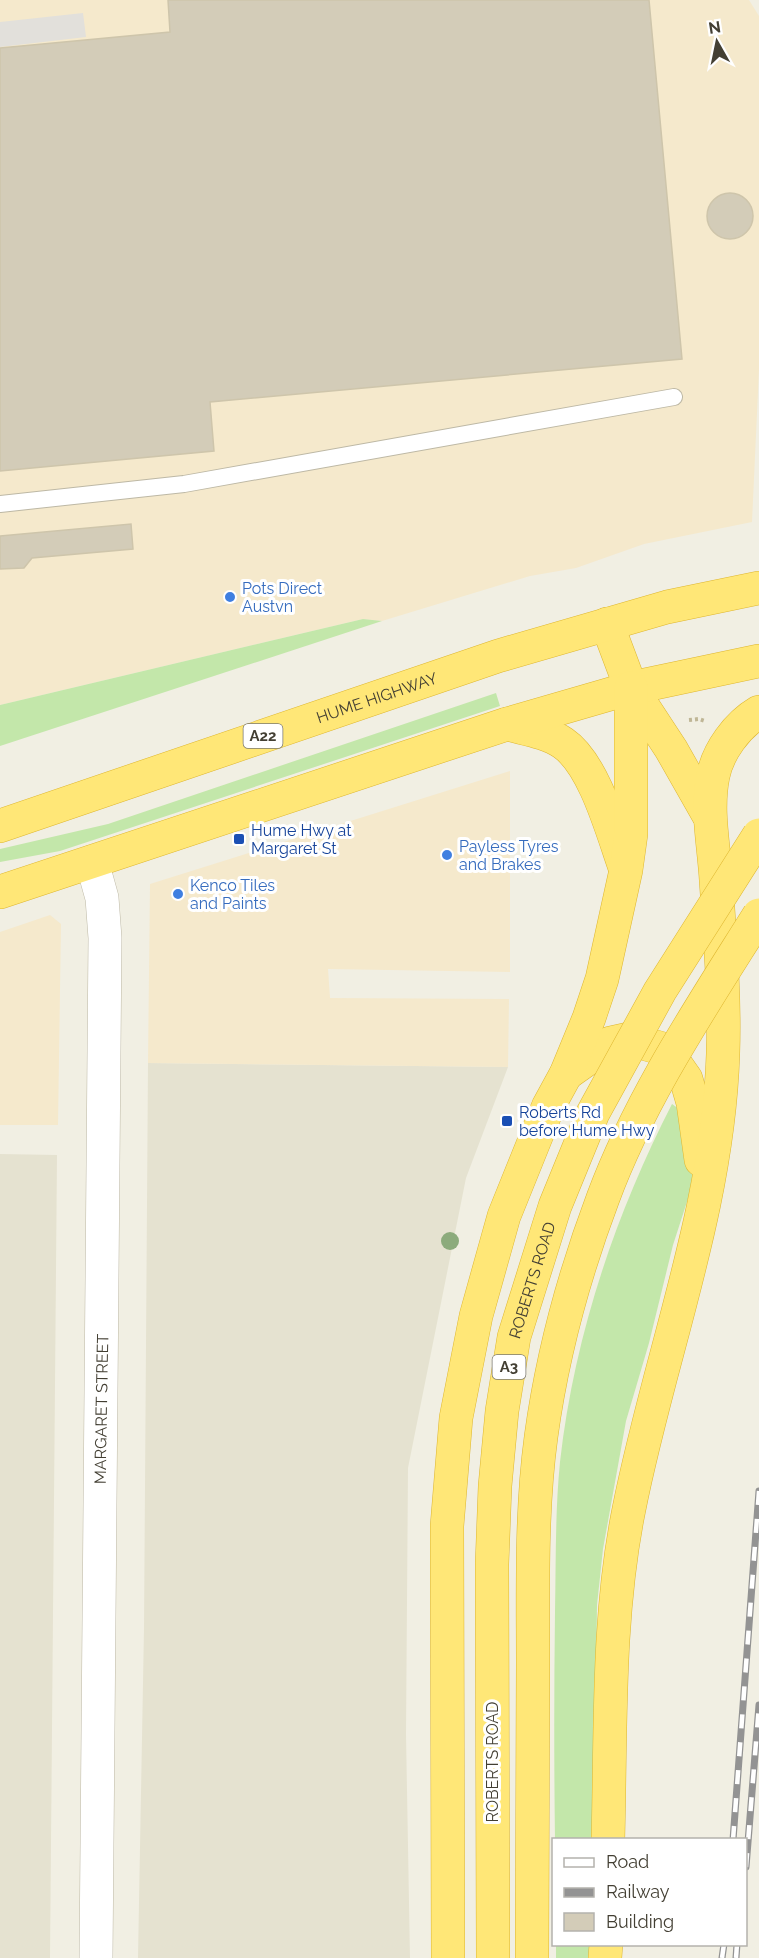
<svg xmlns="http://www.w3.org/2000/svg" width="759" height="1958" font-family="Raleway,sans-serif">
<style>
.residential{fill:#e5e2d0}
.commercial{fill:#f5e9cc}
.grass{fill:#c3e7aa}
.parking{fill:#e2e0db}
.building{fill:#d3ccb8;stroke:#cec5ab;stroke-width:1.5}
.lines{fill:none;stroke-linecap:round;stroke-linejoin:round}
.service-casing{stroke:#bdb8a5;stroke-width:18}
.minor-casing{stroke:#bdb8a5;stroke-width:34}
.trunk-casing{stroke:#deb630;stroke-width:34}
.path{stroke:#bfb696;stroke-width:4;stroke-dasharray:3 3;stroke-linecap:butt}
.service{stroke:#fff;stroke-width:16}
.minor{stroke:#fff;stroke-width:33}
.trunk{stroke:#ffe777;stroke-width:33}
.rail-casing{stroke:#939393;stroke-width:7}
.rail{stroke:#fff;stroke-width:4.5;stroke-dasharray:14;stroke-linecap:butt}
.trunk-bridge-casing{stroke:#deb630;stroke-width:34;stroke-linecap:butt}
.trunk-bridge{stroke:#ffe777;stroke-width:33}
.tree{fill:#8cab7c}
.shop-dot{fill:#3f7fe0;stroke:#fff;stroke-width:2}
.transit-dot{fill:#1a4fb4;stroke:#fff;stroke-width:2}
.labels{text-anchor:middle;stroke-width:6;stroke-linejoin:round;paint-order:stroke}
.shield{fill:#fff;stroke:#7b7970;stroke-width:1.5}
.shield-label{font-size:15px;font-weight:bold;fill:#433f33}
.shop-label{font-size:16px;fill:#366cbe;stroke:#fff;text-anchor:start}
.street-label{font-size:16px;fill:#433f33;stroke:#fff}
.transit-label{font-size:16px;fill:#164399;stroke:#fff;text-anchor:start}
</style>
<rect width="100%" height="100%" fill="#f1efe3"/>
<!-- residential -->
<g class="residential">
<path d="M148,1063l360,4 -42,111 -58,290 -2,266 4,224h-272l6,-330z"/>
<path d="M0,1154l57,1 -7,803h-50z"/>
</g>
<!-- commercial -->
<g class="commercial">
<path d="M0,0h749l10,16v353l-7,153 -108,22 -68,24 -46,8 -148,45 -19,-2 -363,86z"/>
<path d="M510,771v201l-182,-3 2,29 179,1 -1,68 -360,-4 2,-179z"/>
<path d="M50,915l11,9 -3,201h-58v-193z"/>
</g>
<!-- grass -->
<g class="grass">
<path d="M363,619l19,2 -382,125v-41z"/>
<path d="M496,693l4,13 -440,145 -60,11v-13l108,-25z"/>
<path d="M672,1104l7,5 13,54 2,17 -21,65 -24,98 -23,78 -23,128 -6,56 -3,234 -39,1c-1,-76 -1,-152 0,-228 1,-49 0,-100 5,-150 14,-125 55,-247 112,-358z"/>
<rect x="556" y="1945" width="37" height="13"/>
</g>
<!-- parking -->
<path class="parking" d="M83,13l3,24 -86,10v-25z"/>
<!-- building -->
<g class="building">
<path d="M168,0h481l33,359 -472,43 4,49 -214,20v-423l170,-16z"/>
<circle cx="730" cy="216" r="23"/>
<path d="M131,524l2,25 -101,9 -8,10 -24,1v-33z"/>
</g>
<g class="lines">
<!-- service casing -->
<g class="service-casing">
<path id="service" d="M0,504l184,-20 490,-87"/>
</g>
<!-- minor casing -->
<g class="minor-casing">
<path id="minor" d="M92,862l10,36 3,40 -9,1020"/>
</g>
<!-- trunk casing -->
<g class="trunk-casing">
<g id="trunk">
<path d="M607,624l24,64 40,61 37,65"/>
<path d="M507,724c18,5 40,8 56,19 31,21 49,88 61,122"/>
<path id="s1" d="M0,826l498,-170 169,-49 92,-19"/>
<path d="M0,892l507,-168 124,-36 128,-27"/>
<path d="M566,1074l44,-31 18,-4 32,9 12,11 14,20 7,24 8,57"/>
<path d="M608,1840c3,-110 -1,-223 21,-331 30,-152 89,-298 94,-455 2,-57 -3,-116 -7,-174 -2,-35 -10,-69 -3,-104 5,-25 24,-51 46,-64"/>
<path d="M448,1958l-1,-432 9,-108 20,-102 28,-100 44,-109 18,-33 23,-56 13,-39 24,-109 5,-36v-146"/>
<path d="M605,1958l1,-14"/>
</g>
</g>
<!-- path -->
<path class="path" d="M689,720l10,-1 6,2"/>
<!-- service -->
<use href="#service" class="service"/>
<!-- minor -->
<use href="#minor" class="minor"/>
<!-- trunk -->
<use href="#trunk" class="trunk"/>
<!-- rail casing -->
<g class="rail-casing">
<g id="rail">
<path d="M733,1840l26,-349"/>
<path d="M746,1867l13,-162"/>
<path d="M722,1958l2,-14"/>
<path d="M736,1958l1,-14"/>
</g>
</g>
<!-- rail -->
<use href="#rail" class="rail"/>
<!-- trunk-bridge casing -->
<g class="trunk-bridge-casing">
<g id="trunk-bridge">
<path id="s2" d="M493,1958l-1,-394 3,-78 7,-75 12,-74 41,-131 38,-93 67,-122 99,-156"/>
<path d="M532,1958c0,-99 0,-198 1,-296 0,-75 -2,-151 8,-225 11,-81 33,-162 62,-239 37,-100 99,-192 156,-283"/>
</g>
</g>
<!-- trunk-bridge -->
<use href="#trunk-bridge" class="trunk-bridge"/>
</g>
<!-- trees -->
<circle class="tree" cx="450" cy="1241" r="9"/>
<!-- markers -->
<g class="shop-dot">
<circle cx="230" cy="597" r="6"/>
<circle cx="447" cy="855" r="6"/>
<circle cx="178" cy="894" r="6"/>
</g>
<g class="transit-dot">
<rect x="233" y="833" width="12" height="12" rx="3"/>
<rect x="501" y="1115" width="12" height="12" rx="3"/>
</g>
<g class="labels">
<!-- shield labels -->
<g class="shield">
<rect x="243.5" y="724" width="39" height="24" rx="4.5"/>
<rect x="492.5" y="1355" width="33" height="24" rx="4.5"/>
</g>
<g class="shield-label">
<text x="263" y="741">A22</text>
<text x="509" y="1372">A3</text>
</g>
<!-- shop labels -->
<g class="shop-label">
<text x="242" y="594">Pots Direct<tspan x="242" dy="18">Austvn</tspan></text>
<text x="459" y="852">Payless Tyres<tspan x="459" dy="18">and Brakes</tspan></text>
<text x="190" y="891">Kenco Tiles<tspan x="190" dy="18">and Paints</tspan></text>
</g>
<!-- street labels -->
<g class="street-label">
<text dy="6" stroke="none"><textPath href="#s1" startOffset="398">HUME HIGHWAY</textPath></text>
<text dy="6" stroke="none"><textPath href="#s2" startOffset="682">ROBERTS ROAD</textPath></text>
<text transform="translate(101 1409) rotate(-89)" y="6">MARGARET STREET</text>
<text transform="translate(492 1762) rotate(-90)" y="6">ROBERTS ROAD</text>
</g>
<!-- transit labels -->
<g class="transit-label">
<text x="251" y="836">Hume Hwy at<tspan x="251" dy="18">Margaret St</tspan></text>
<text x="519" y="1118">Roberts Rd<tspan x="519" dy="18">before Hume Hwy</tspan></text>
</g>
</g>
<!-- legend -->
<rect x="552" y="1838" width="195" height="108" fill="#ffffff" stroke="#b4b2ad" stroke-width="1.5"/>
<rect x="564" y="1858" width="30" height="9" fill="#ffffff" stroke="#b4b2ad" stroke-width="1.5"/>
<text x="606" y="1868" font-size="18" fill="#433f33">Road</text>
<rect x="564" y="1888" width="30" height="9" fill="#939393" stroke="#b4b2ad" stroke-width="1.5"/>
<text x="606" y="1898" font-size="18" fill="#433f33">Railway</text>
<rect x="564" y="1913" width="30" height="18" fill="#d3ccb8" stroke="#b4b2ad" stroke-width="1.5"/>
<text x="606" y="1928" font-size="18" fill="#433f33">Building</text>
<!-- north arrow -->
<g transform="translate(717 42) rotate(351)" stroke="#ffffff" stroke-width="4.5" paint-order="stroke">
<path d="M0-4.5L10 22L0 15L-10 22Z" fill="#433f33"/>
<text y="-9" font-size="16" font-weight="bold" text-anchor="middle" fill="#433f33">N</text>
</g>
</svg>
